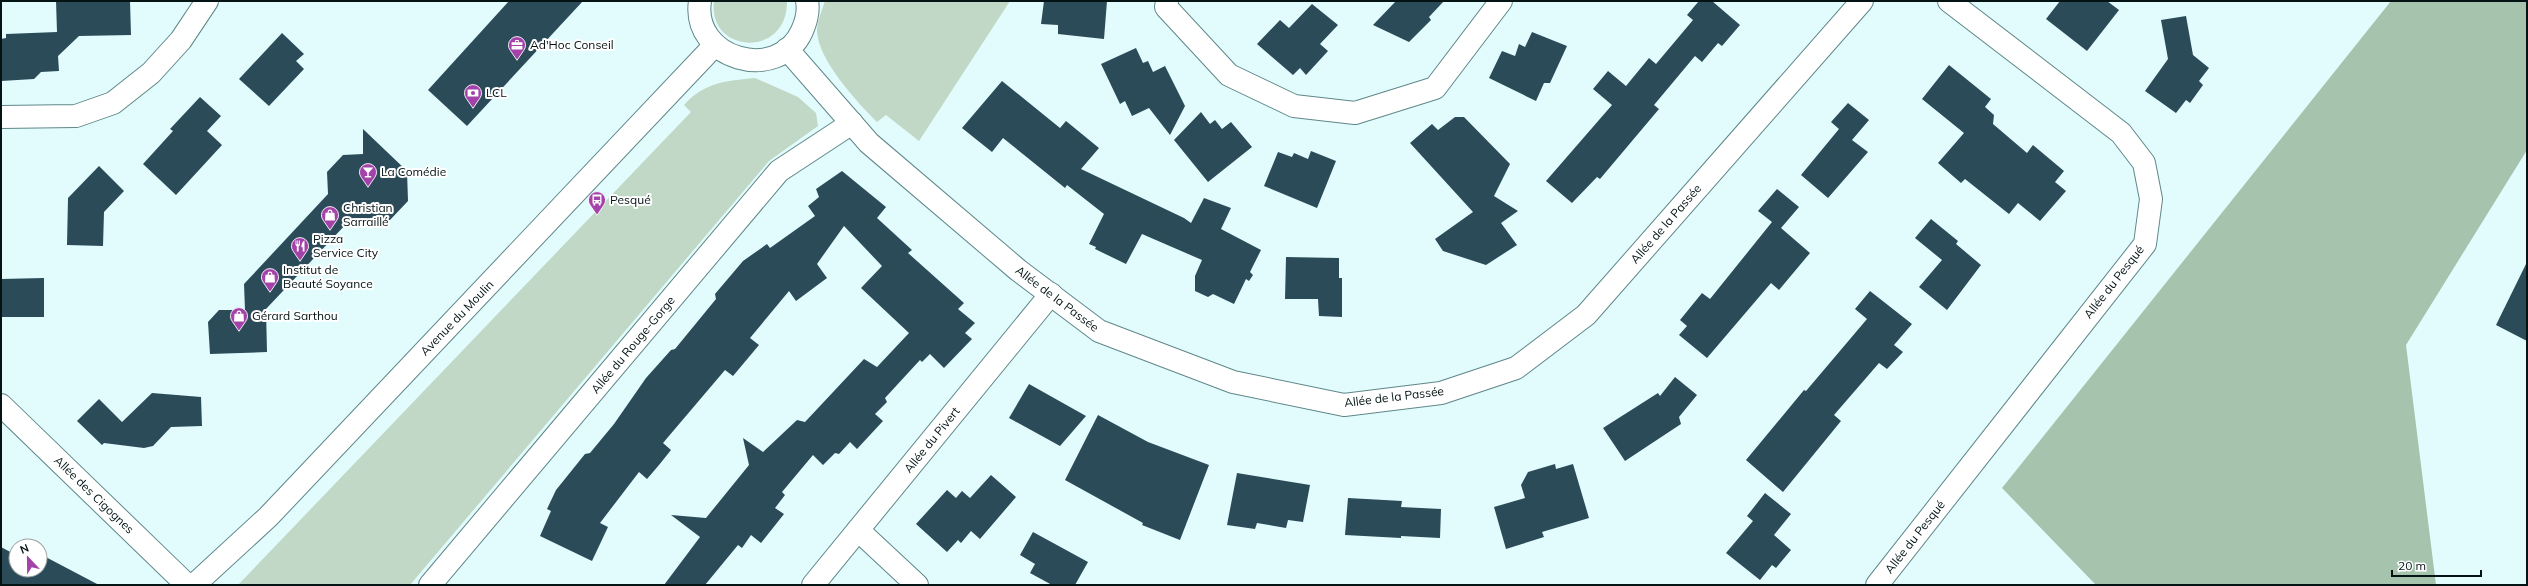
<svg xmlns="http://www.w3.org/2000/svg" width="2528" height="586" font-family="Mulish,sans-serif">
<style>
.green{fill:#c0d8c5}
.forest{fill:#a6c3ad}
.building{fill:#2b4b59}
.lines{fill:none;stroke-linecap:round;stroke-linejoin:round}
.street-casing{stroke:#5f8789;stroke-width:24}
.street{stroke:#fff;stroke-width:22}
.labels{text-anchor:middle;stroke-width:4;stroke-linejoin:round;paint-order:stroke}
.poi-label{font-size:12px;fill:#041314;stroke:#fff;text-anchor:start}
.street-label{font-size:12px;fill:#041314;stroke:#fff}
</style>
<rect width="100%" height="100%" fill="#e2fcfd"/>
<!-- green -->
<g class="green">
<path d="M714,1h73c1,58 -80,53 -73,0z"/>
<path d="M825,1h185l-91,140 -33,-26 -9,7c-20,-20 -59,-62 -60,-91 0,-9 5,-21 8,-30z"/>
<path d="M755,78l43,19 18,16 2,13 -49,35 -359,424h-172l453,-473 -7,-7c21,-23 41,-24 71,-27z"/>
</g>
<!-- forest -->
<path class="forest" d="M2391,1h136v149l-121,195 30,240h-340l-94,-97z"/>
<!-- building -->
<g class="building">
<path d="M56,1h74l1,34 -52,1 -21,20 1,15 -18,1 -7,7 -33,2v-42l5,-1v-4l51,-2z"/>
<path d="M509,1h74l-116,125 -39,-36z"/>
<path d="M1044,1h63l-3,38 -46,-5v-9l-17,-1z"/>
<path d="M1396,1h48l-15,16 2,3 -22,22 -36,-17z"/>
<path d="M1699,1h13l28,24 -18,21 -4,-3 -16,19 -7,-6 -41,49 5,4 -59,70 -3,-2 -25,26 -26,-22 66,-76 -19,-16 15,-18 18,15 23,-28 7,6 37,-44 -6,-5z"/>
<path d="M2060,1h47l12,9 -32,41 -41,-32z"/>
<path d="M1312,4l26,21 -18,19 8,7 -22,24 -6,-7 -7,7 -36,-31 23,-24 9,8z"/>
<path d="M2186,16l7,39 16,13 -10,13 4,4 -13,18 -4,-3 -10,13 -31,-22 23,-32 -7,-39z"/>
<path d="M1532,32l35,14 -17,37h-6l-8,18 -47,-23 13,-27 13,5 4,-12 6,3z"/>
<path d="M282,33l22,21 -8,7 8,8 -35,37 -30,-27z"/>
<path d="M1136,48l7,15 5,-2 5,11 12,-6 20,40 -15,29 -21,-27 -17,8 -7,-15 -5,3 -19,-40z"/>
<path d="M1949,65l42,34 -6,8 9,8 -1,9 34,29 6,-8 31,26 -9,11 11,9 -26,30 -22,-18 -9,11 -44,-35 -4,4 -23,-20 26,-30 -42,-34z"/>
<path d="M1002,81l58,47 6,-7 33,27 -18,21 103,49 7,5 13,-25 27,10 -10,21 40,21 -11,22 3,3 -4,6 -3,-2 -12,25 -21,-10 -5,3 -13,-6v-15l7,-16 -60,-26 -16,30 -31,-15 1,-2 -7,-3 15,-30 -37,-29 -2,3 -62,-50 -11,14 -30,-24z"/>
<path d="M200,97l21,19 -14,15 15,14 -46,50 -33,-31 30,-33 -3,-2z"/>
<path d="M1848,103l21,17 -17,20 16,12 -40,46 -27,-23 38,-46 -8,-7z"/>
<path d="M1201,112l9,12 5,-4 7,9 9,-7 21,25 -44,35 -34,-42z"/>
<path d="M1455,117h9l46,47 -16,32 24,15 -17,12 16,22 -31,20 -43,-14 -8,-12 38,-27 -63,-69 22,-19 6,6z"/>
<path d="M363,129l44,42 1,30 -18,19 -42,2 -82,87 1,43 -57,2 -2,-32 11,-12h26l-1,-26 84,-90 -1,-22 16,-17 20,-1z"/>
<path d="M1311,151l25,10 -19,47 -53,-22 14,-34 14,5 2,-4 14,6z"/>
<path d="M99,166l25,25 -20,21 -1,34 -36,-1 1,-47z"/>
<path d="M842,171l44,36 -9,11 35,32 -4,3 56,50 -6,6 17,14 -10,10 7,6 -28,29 -14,-14 -8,8 -2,-2 -35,38 2,4 -12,12 8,7 -26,28 -7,-7 -11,12 -4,-1 -12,12 -10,-10 -31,37 3,3 -10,13 9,6 -23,29 -10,-8 -9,13 -4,-3 -33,40h-41l36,-48 -29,-22 35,3 43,-53 -6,-27 20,14 34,-32 8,2 59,-63 13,8 32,-34 -48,-45 21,-22 -38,-40 -27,38 10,14 -31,23 -7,-10 -39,47 9,7 -26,31 -8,-6 -62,73 8,7 -12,15 -12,14 -8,-7 -39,51 8,4 -16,34 -52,-25 11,-25 -4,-2 9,-19 29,-36 5,-1 24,-29 32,-46 25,-28 4,-1 41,-50 -1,-5 28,-33 24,-17 3,4 45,-32 -7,-10 11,-9 -3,-8z"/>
<path d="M1777,189l22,18 -18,21 29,25 -31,37 -8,-7 -64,75 -28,-23 8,-9 -7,-6 22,-27 8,6 62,-77 -14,-11z"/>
<path d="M1931,219l27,22 -2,3 25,21 -34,45 -28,-23 23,-27 -27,-22z"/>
<path d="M1286,257l53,1v20h3v39l-23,-1 -1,-17h-33z"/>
<path d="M2527,262v79l-31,-16z"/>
<path d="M44,278v39h-43v-38z"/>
<path d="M1870,291l42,33 -18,21 9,7 -16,17 -8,-6 -45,52 7,6 -58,71 -37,-32 58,-70 2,1 61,-72 -12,-10z"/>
<path d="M1675,377l22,18 -18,22 2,7 -56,37 -22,-33 55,-35 2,3z"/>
<path d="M1029,384l57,32 -26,30 -51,-28z"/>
<path d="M152,393l49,4 1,29 -31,1 -18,19 -9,2 -40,-5 -2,2 -25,-24 22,-22 23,23z"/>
<path d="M1098,415l50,27 61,23 -29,75 -38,-15 1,-2 -78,-43z"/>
<path d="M1555,464l1,5 17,-5 16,54 -47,14 2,5 -38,12 -12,-42 31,-9 -4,-13 7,-13z"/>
<path d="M1237,473l73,12 -7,37 -15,-2 -2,8 -29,-5 -2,6 -28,-4z"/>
<path d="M991,475l25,22 -36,42 -9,-8 -10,12 -3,-3 -11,12 -31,-28 31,-34 9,8 6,-7 8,7z"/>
<path d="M1765,493l26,21 -17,21 17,15 -15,18 -4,-3 -12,15 -34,-27 27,-32 -6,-5z"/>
<path d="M1348,498l54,3 -1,6 40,2 -1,29 -39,-2v2l-56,-3z"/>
<path d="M1033,532l55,30 -13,23h-23l-22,-12 5,-9 -15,-9z"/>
<path d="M1,547l15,8v15h24v-16l59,31h-98z"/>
</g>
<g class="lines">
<!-- street casing -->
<g class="street-casing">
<g id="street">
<path d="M700,1c-9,58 78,83 102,30 4,-9 7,-20 5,-30"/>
<path d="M1167,1l-1,6 63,68 65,31 61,7 80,-25 66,-87"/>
<path d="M787,49l82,94 149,127 81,61 134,51 111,23 97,-12 75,-25 70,-53 276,-314"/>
<path d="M1,117l75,-1 37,-13 38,-30 30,-33 26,-39"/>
<path d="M1,405l186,180"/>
<path d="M858,530l59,55"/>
<path d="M194,585l74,-68 447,-472"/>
<path d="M430,585l349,-414 73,-48"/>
<path d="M813,585l238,-291"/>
<path d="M1877,585l268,-341 6,-45 -7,-36 -23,-30 -172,-132"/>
</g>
</g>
<!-- street -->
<use href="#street" class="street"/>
</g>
<!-- icons -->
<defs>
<g id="office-pin" transform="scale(0.9)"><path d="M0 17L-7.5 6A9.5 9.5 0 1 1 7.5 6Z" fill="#a342a9" stroke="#fff"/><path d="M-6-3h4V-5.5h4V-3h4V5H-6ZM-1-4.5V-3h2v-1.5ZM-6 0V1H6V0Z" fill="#fff"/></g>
<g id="bank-pin" transform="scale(0.9)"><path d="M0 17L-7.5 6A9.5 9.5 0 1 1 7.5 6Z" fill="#a342a9" stroke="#fff"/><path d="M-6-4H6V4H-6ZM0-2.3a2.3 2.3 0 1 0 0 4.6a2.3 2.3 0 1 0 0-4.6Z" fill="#fff"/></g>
<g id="bar-pin" transform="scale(0.9)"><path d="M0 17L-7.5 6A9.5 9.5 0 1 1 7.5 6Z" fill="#a342a9" stroke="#fff"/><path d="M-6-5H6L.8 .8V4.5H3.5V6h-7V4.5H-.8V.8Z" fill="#fff"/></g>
<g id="bus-pin" transform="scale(0.9)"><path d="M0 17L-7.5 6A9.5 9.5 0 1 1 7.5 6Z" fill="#a342a9" stroke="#fff"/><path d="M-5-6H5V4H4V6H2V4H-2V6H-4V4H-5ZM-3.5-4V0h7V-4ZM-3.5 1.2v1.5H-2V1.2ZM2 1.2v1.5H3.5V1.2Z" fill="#fff"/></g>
<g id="shop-pin" transform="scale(0.9)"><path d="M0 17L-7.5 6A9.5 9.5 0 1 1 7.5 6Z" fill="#a342a9" stroke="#fff"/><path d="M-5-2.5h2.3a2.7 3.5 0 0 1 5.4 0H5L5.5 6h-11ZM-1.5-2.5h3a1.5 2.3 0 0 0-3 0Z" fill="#fff"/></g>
<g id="restaurant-pin" transform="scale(0.9)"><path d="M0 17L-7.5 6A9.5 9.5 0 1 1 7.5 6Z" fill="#a342a9" stroke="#fff"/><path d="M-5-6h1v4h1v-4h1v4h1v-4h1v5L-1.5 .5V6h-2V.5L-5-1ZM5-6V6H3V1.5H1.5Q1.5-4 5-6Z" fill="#fff"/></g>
</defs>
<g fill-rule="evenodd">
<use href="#office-pin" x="517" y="45"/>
<use href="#bank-pin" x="473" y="93"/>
<use href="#bar-pin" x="368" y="172"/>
<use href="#bus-pin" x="597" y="200"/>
<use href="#shop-pin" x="330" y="215"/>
<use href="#restaurant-pin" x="300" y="246"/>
<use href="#shop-pin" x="270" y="277"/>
<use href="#shop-pin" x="239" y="316"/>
</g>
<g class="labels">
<!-- poi labels -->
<g class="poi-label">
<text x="530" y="49">Ad'Hoc Conseil</text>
<text x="486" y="97">LCL</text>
<text x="381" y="176">La Comédie</text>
<text x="610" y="204">Pesqué</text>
<text x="343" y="212">Christian<tspan x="343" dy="14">Sarraillé</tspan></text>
<text x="313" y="243">Pizza<tspan x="313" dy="14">Service City</tspan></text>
<text x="283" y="274">Institut de<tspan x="283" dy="14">Beauté Soyance</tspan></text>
<text x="252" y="320">Gérard Sarthou</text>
</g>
<!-- street labels -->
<g class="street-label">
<text transform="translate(1666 224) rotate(-49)" y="4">Allée de la Passée</text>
<text transform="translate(2114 282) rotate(-52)" y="4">Allée du Pesqué</text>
<text transform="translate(1057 299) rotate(37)" y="4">Allée de la Passée</text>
<text transform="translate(457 318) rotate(-46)" y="4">Avenue du Moulin</text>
<text transform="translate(633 345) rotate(-50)" y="4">Allée du Rouge-Gorge</text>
<text transform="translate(1394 397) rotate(-7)" y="4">Allée de la Passée</text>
<text transform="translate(932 440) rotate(-51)" y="4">Allée du Pivert</text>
<text transform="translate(94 495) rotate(44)" y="4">Allée des Cigognes</text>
<text transform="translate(1915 537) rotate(-52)" y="4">Allée du Pesqué</text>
</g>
</g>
<!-- border -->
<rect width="2528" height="586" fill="none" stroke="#041314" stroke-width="4"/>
<!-- north arrow -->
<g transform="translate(28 558) rotate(338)"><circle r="19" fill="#ffffff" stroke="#9ba1a1"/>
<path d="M0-3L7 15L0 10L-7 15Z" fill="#a342a9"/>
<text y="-6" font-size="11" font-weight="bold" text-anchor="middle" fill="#041314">N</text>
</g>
<!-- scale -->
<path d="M2392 570v6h89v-6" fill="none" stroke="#041314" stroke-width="2"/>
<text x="2398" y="570" font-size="12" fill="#041314" stroke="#ffffff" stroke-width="3" paint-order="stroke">20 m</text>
</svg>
